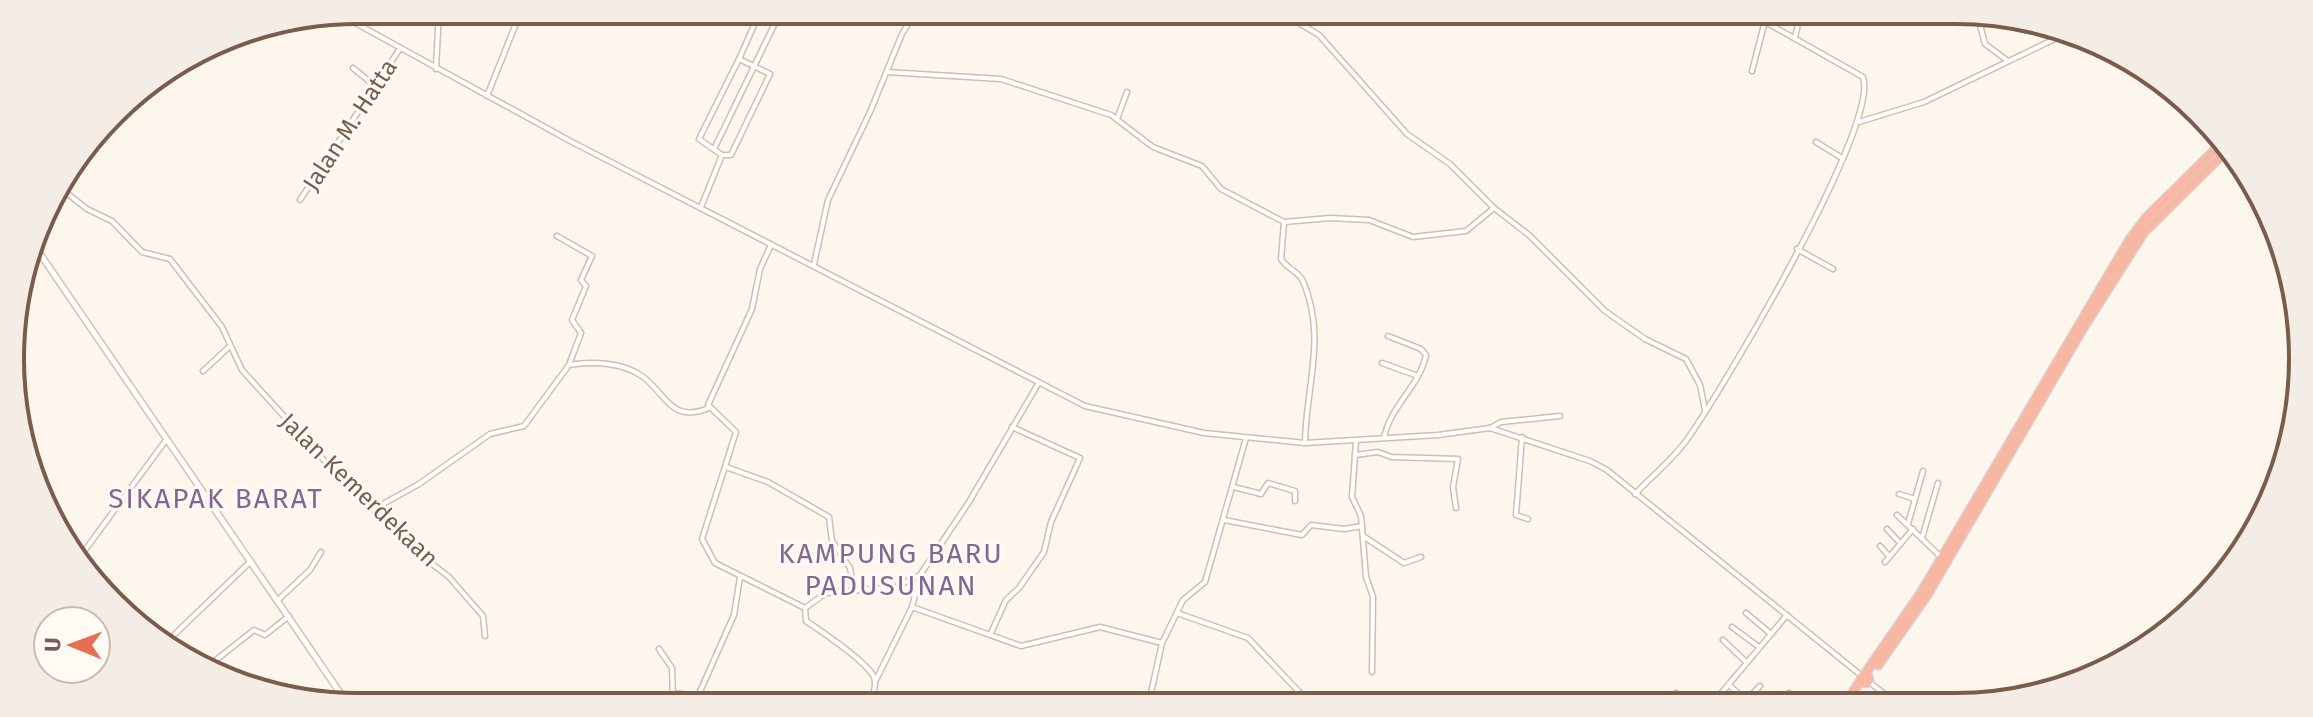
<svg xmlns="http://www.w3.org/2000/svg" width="2313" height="717" font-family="'Fira Sans',sans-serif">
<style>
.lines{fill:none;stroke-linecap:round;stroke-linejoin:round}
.street-casing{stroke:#d1beb0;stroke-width:7}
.secondary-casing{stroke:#d6c0b0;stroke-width:8}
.highway-casing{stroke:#dad1cd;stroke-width:11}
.street{stroke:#fff;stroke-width:4}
.secondary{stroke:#fff;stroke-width:5}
.highway{stroke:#f7b7a3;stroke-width:8}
.labels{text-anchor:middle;stroke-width:6;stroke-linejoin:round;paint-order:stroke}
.street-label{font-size:24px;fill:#7a5c4d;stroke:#fffaf3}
.quarter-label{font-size:28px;letter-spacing:2px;fill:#846695;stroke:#fffaf3}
.rim{fill:none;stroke:#7a5c4d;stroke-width:4}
</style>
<rect width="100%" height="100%" fill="#fdf6ec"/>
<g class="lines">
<!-- street casing -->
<g class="street-casing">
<g id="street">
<path d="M339,14l233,128 513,264 119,27 101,10 133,-8 52,-7 100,33 17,9 255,206"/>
<path d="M1284,14l35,21 88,99 43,30 44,44 35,27 76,76 40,28 41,20 14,26 5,25"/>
<path d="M1978,17l7,27 23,17"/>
<path d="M1795,37l5,-21"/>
<path d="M739,59l31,15 -39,81h-9l-23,-16z"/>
<path d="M739,59l21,-47"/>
<path d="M353,68l22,18"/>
<path d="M436,69l3,-59"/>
<path d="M1752,71l13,-50"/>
<path d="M887,72l114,7 110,36 42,32 49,19 19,23 63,33 46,-4 39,2 44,17 53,-6 28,-23"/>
<path d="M487,96l34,-85"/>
<path d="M1117,119l10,-27"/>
<path d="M1859,122l65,-20 141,-68"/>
<path d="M102,131l12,-7"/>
<path d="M1816,142l26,16"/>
<path d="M714,149l64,-132"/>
<path d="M59,187l28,22 25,12 30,31 28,7 52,68 20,43 88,97 84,83 35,27 34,39 2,20"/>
<path d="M300,200l99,-150"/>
<path d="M701,207l21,-52"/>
<path d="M1284,222l-3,37c5,9 17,12 22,22 24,57 3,103 2,162"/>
<path d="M557,236l35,20 -11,24 5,6 -14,34 9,13 -12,32"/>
<path d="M771,245l-11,24 -8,40 -44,96 28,27 -34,107 13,24 90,45"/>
<path d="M1797,249l36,20"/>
<path d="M814,264l14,-64 42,-88 32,-78 13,-22"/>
<path d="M1382,363l36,13"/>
<path d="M203,371l27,-25"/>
<path d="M1490,428l11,-6 59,-6"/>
<path d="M1522,437l-6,78 12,4"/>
<path d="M1384,438c6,-32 36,-52 42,-83l-5,-6 -33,-13"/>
<path d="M1356,441l-4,56 9,19 5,61 7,20 -1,75"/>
<path d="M1355,455l23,-3 13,5 67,2 -5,28 3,21"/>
<path d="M726,467l42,15 61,35 3,24 18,27 4,23"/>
<path d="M1234,487l27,7 7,-11 27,8v10"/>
<path d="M1635,494c17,-18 37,-34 51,-53 36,-50 194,-316 177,-364l-108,-61"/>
<path d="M1899,494l16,5"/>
<path d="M374,509l45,-25 71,-50 34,-8 45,-61c22,-4 53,-3 73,11 24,17 28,48 67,32"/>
<path d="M1897,515l44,42"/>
<path d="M1224,520l78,15 9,-10 33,4 18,-3"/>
<path d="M1908,524l15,-53"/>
<path d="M1887,529l13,14"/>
<path d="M1363,536l41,27 17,-6"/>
<path d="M1922,538l16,-55"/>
<path d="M1880,546l9,10"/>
<path d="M77,561l89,-121"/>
<path d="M1885,562l28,-33"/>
<path d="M920,575l-8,32 109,39 79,-19 62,16 21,-43 22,-18 41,-144"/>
<path d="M278,600l32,-30 11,-18"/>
<path d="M1177,613l71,25 54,57"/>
<path d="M1746,613l25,21"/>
<path d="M1732,627l27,20"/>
<path d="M991,633l15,-33 13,-12 25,-36 7,-30 29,-64 -68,-31"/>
<path d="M175,634l76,-73"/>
<path d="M1723,640l23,22"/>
<path d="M659,649l13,19 1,33"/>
<path d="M214,669l2,-9 38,-30 11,5 24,-19"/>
<path d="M876,680l36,-73"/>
<path d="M1868,681l29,23"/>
<path d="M1729,685l20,18"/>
<path d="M673,693l25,3 36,-81 6,-38"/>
<path d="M1676,693l12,10"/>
<path d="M872,701c1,-7 5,-16 2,-24 -8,-16 -53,-46 -68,-56l-1,-13 21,-15 70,-6 24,-12 49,-73 69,-118"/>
<path d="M1149,702l13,-59"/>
<path d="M1713,703l74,-88"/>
<path d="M1744,703l16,-17"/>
<path d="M1779,703l10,-10"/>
</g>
</g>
<!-- secondary casing -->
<g class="secondary-casing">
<path id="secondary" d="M34,245l311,455"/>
</g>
<!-- highway casing -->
<g class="highway-casing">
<g id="highway">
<path d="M1878,665l49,-70 156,-267 61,-96 84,-83"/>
<path d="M1865,674l56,-81 209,-354 16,-21 76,-75"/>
<circle cx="1865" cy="679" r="4"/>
<path d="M1845,704l16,-24"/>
</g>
</g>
<!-- street -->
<use href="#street" class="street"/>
<!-- secondary -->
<use href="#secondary" class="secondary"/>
<!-- highway -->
<use href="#highway" class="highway"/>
</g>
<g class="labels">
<!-- street labels -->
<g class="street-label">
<text transform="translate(350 125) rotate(-57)" y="8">Jalan M. Hatta</text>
<text transform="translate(359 490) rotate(44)" y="8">Jalan Kemerdekaan</text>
</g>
<!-- quarter labels -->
<g class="quarter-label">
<text x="216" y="508">SIKAPAK BARAT</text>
<text x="891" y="563">KAMPUNG BARU<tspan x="891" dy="32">PADUSUNAN</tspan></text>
</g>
</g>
<!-- crop -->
<path d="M0 0H2313V717H0ZM358 24H1955A334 334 0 0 1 2289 358V359A334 334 0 0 1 1955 693H358A334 334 0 0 1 24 359V358A334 334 0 0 1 358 24Z" fill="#f4ede6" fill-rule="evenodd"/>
<path class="rim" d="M358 24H1955A334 334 0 0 1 2289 358V359A334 334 0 0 1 1955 693H358A334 334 0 0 1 24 359V358A334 334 0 0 1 358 24Z"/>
<!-- north arrow -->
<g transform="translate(72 645) rotate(271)"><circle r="38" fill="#fffaf3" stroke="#cabbb1" stroke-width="2"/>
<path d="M0-6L14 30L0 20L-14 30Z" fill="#e76f51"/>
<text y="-12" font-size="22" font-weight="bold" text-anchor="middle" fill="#7a5c4d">U</text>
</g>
</svg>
